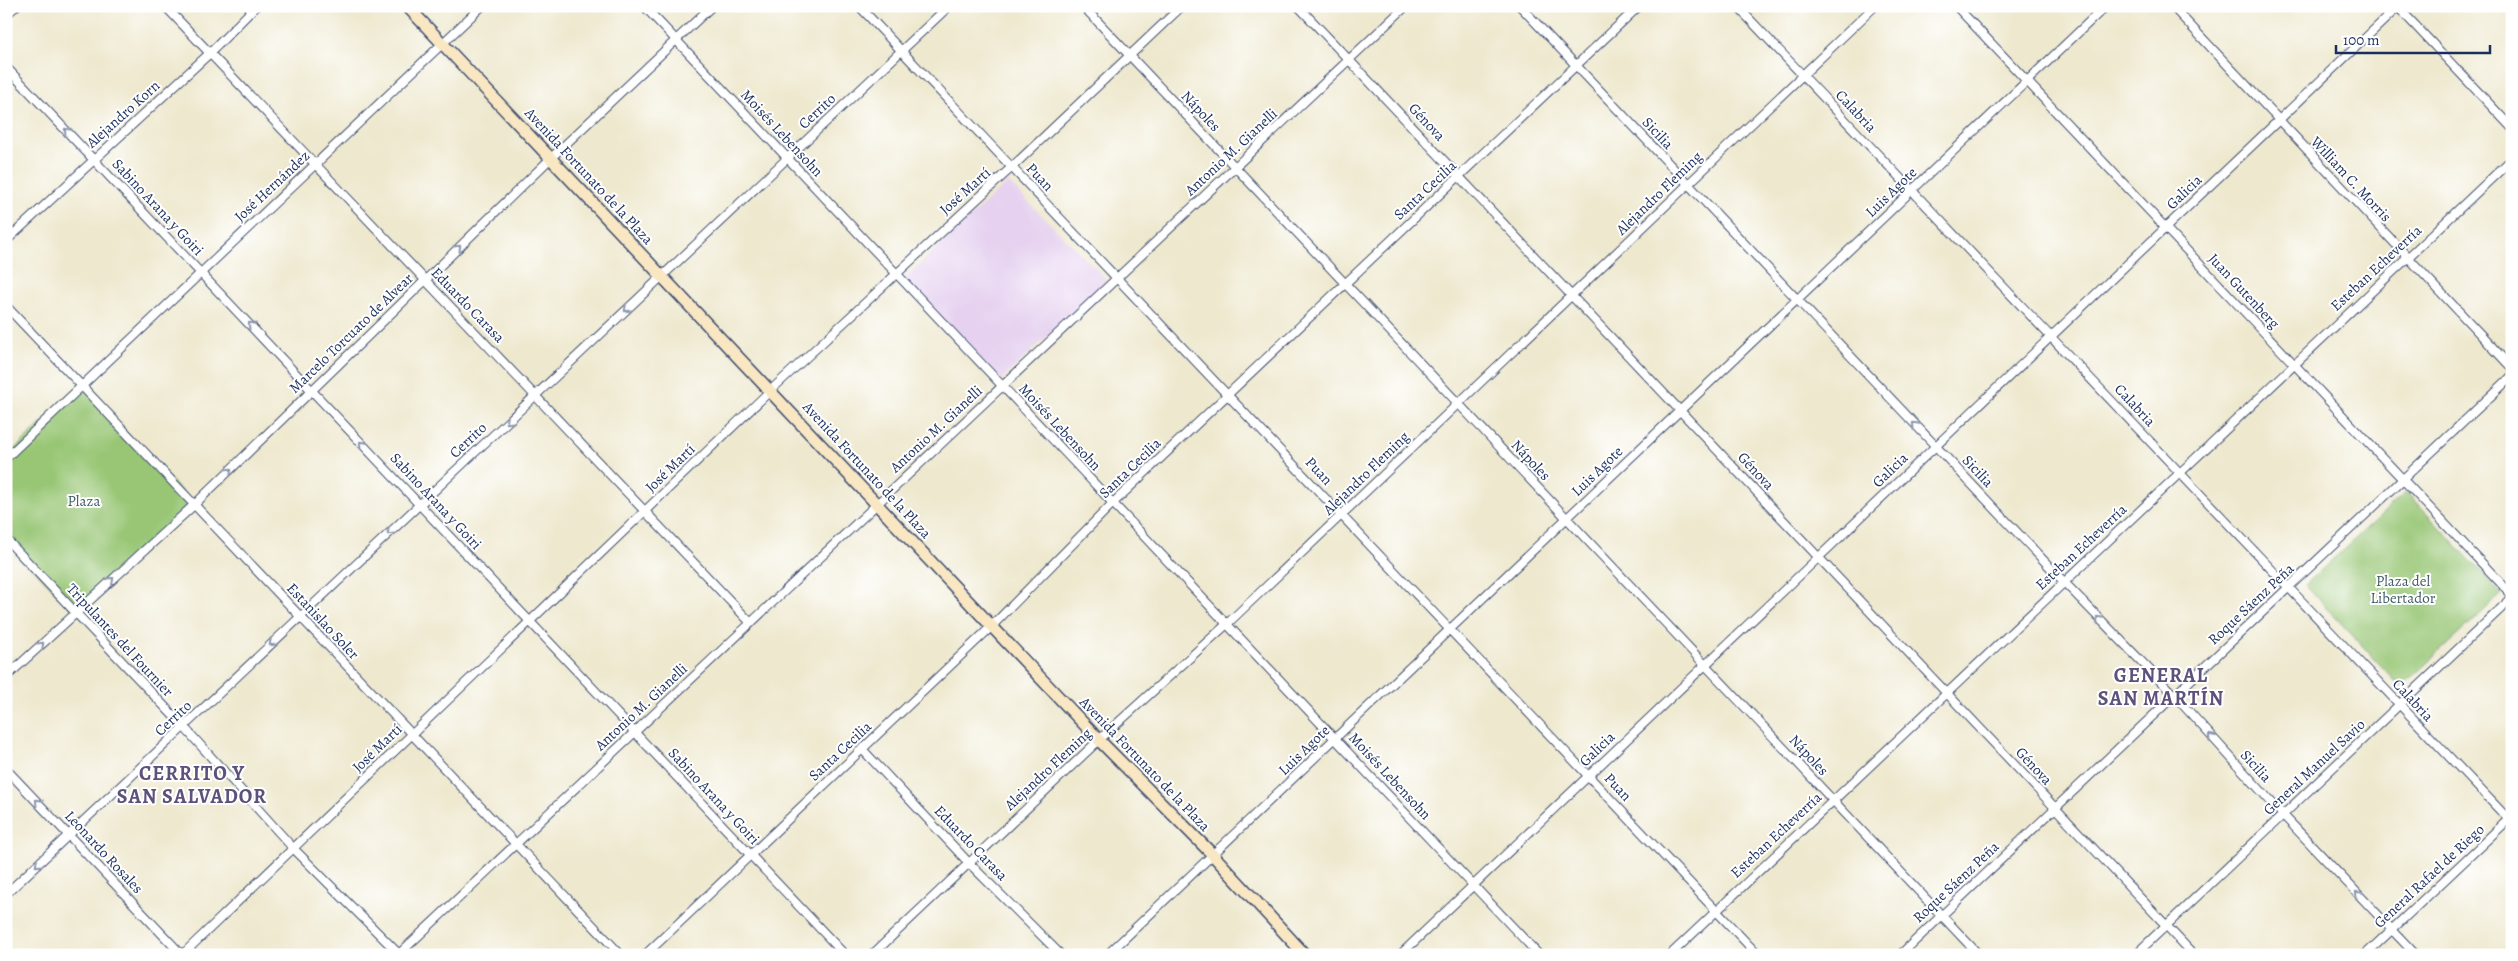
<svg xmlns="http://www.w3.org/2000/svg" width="2518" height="961" font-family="Alegreya,serif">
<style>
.built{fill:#e6d2f0}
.green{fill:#98c675;stroke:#5a7a6a}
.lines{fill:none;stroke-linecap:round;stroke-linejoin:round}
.minor-casing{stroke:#3b4b6f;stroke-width:10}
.secondary-casing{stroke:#3b4b6f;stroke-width:14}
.minor{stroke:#fff;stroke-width:8}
.secondary{stroke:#f9e7c3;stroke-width:11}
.oneway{stroke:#8d97ae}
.labels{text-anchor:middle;stroke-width:4;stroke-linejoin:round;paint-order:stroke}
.street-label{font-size:15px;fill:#1b2f5e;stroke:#fff}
.park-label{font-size:15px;fill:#405c65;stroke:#fff}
.district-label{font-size:20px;font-weight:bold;letter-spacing:1px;fill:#5c527c;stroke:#fff}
</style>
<rect width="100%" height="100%" fill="#fff"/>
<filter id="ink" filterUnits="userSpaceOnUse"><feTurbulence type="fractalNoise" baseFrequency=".02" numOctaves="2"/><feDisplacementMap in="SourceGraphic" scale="10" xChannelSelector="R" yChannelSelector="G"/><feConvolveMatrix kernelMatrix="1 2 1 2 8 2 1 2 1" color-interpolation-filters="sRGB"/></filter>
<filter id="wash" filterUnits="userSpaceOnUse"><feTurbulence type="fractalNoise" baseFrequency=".0096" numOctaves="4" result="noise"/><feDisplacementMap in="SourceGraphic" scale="20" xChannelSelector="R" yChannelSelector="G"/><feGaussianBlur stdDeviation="1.12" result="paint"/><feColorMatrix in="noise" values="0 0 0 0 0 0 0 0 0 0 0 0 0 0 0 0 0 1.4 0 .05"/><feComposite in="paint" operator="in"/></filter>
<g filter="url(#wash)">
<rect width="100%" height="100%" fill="#eee8ce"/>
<!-- built -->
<path class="built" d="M1008,182l99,98 -107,101 -98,-100z"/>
<!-- green -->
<g class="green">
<path d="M81,385l113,120 -119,108 -69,-74v-81z"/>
<path d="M2406,492l96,102 -101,93 -96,-102z"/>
</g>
</g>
<g filter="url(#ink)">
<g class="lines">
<!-- minor casing -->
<g class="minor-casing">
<g id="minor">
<path d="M165,6l586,617"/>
<path d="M644,6l895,949"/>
<path d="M859,6l899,949"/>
<path d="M1083,6l896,949"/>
<path d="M1298,6l896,949"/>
<path d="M1520,6l544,576 110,113 109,120 133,140"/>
<path d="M1737,6l775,817"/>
<path d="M1956,6l556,589"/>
<path d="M2172,6l340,362"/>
<path d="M2397,6l115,122"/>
<path d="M6,15l10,-9"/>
<path d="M6,67l839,888"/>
<path d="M6,241l204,-188 46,-47"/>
<path d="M6,306l615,649"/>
<path d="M6,458l476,-452"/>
<path d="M6,539l178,188 109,121 107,107"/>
<path d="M6,677l188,-172 357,-347 161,-152"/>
<path d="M862,749l107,114 92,92"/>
<path d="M6,769l176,186"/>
<path d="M6,894l943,-888"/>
<path d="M182,955l589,-565 241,-223 170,-161"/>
<path d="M398,955l1008,-949"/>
<path d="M645,955l348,-330 120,-122 526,-497"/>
<path d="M872,955l227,-215 128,-116 648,-618"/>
<path d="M1107,955l999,-949"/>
<path d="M1400,955l999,-949"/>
<path d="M1670,955l842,-796"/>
<path d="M1900,955l612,-579"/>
<path d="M2135,955l377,-357"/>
<path d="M2365,955l145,-137"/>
</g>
</g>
<!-- secondary casing -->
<g class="secondary-casing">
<path id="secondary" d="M407,6l692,734 114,115 92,100"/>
</g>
<!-- minor -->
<use href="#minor" class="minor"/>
<!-- secondary -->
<use href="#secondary" class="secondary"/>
</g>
<!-- one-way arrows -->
<defs><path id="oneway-chevron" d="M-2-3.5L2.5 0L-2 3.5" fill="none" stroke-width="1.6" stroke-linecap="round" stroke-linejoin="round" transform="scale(1.25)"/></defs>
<g class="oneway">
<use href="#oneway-chevron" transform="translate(67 131) rotate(-133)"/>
<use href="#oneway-chevron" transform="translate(458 248) rotate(-44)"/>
<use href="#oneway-chevron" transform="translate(627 309) rotate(137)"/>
<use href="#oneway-chevron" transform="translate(251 325) rotate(-133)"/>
<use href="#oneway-chevron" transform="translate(509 421) rotate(137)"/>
<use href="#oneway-chevron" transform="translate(1915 425) rotate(-133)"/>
<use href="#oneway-chevron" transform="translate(362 444) rotate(-133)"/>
<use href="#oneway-chevron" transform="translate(229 471) rotate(-44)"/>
<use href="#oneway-chevron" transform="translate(390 532) rotate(137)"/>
<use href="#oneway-chevron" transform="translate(111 580) rotate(-42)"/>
<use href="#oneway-chevron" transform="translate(2099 619) rotate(-134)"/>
<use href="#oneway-chevron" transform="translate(272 643) rotate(137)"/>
<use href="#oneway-chevron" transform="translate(41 645) rotate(-43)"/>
<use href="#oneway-chevron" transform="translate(2211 737) rotate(-132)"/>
<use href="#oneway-chevron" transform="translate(38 802) rotate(-133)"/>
<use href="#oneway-chevron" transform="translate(38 864) rotate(137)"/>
<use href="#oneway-chevron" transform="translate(2358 894) rotate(-134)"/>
</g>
</g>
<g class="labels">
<!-- street labels -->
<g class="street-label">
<text transform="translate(817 111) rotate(-43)" y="5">Cerrito</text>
<text transform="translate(1201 111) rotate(47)" y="5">Nápoles</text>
<text transform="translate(1856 111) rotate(47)" y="5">Calabria</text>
<text transform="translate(123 114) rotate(-42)" y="5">Alejandro Korn</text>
<text transform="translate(1427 122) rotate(47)" y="5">Génova</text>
<text transform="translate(782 133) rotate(47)" y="5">Moisés Lebensohn</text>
<text transform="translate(1658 133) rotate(47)" y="5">Sicilia</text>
<text transform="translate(1231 152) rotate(-43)" y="5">Antonio M. Gianelli</text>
<text transform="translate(589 176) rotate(47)" y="5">Avenida Fortunato de la Plaza</text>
<text transform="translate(1040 177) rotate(47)" y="5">Puan</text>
<text transform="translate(2351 179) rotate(47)" y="5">William C. Morris</text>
<text transform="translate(272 186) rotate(-43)" y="5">José Hernández</text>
<text transform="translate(1425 190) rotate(-43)" y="5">Santa Cecilia</text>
<text transform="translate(965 191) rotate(-42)" y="5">José Martí</text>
<text transform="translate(1891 192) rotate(-44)" y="5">Luis Agote</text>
<text transform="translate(2184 192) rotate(-44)" y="5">Galicia</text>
<text transform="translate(1659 193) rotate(-44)" y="5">Alejandro Fleming</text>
<text transform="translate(158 207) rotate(47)" y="5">Sabino Arana y Goiri</text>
<text transform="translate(2376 268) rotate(-43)" y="5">Esteban Echeverría</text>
<text transform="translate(2244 291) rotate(47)" y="5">Juan Gutenberg</text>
<text transform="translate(468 305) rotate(46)" y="5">Eduardo Carasa</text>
<text transform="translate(351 333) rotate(-44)" y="5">Marcelo Torcuato de Alvear</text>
<text transform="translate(2135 405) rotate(47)" y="5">Calabria</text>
<text transform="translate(1060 427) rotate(47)" y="5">Moisés Lebensohn</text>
<text transform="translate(936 429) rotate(-43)" y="5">Antonio M. Gianelli</text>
<text transform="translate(468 440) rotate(-43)" y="5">Cerrito</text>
<text transform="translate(1531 460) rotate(47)" y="5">Nápoles</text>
<text transform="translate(670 468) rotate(-44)" y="5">José Martí</text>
<text transform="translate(1130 468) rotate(-44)" y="5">Santa Cecilia</text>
<text transform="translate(867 470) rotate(47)" y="5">Avenida Fortunato de la Plaza</text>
<text transform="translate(1890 470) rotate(-44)" y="5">Galicia</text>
<text transform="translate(1319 471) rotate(47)" y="5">Puan</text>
<text transform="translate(1597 471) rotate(-44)" y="5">Luis Agote</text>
<text transform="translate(1756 471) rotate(47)" y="5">Génova</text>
<text transform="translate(1978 471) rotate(47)" y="5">Sicilia</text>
<text transform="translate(1366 473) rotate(-44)" y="5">Alejandro Fleming</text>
<text transform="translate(436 501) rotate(47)" y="5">Sabino Arana y Goiri</text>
<text transform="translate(2081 547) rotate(-43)" y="5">Esteban Echeverría</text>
<text transform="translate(2251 604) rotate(-43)" y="5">Roque Sáenz Peña</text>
<text transform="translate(323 621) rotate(47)" y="5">Estanislao Soler</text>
<text transform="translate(120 640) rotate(47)" y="5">Tripulantes del Fournier</text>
<text transform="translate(2413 700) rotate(47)" y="5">Calabria</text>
<text transform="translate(641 707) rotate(-43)" y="5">Antonio M. Gianelli</text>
<text transform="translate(173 718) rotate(-43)" y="5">Cerrito</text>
<text transform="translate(377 748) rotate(-44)" y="5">José Martí</text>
<text transform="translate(1597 749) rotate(-44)" y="5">Galicia</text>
<text transform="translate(1304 750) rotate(-44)" y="5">Luis Agote</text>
<text transform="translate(840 751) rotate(-43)" y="5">Santa Cecilia</text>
<text transform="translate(1809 755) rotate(47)" y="5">Nápoles</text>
<text transform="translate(1145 764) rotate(46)" y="5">Avenida Fortunato de la Plaza</text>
<text transform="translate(2034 766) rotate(47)" y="5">Génova</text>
<text transform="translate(2256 766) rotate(48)" y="5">Sicilia</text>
<text transform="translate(2314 767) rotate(-43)" y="5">General Manuel Savio</text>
<text transform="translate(1048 769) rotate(-43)" y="5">Alejandro Fleming</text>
<text transform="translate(1390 776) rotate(47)" y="5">Moisés Lebensohn</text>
<text transform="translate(1618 787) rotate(47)" y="5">Puan</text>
<text transform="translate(714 796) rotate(47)" y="5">Sabino Arana y Goiri</text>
<text transform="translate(1776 835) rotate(-43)" y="5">Esteban Echeverría</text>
<text transform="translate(971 843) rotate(46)" y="5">Eduardo Carasa</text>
<text transform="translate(104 852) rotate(47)" y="5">Leonardo Rosales</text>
<text transform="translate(2429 876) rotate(-43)" y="5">General Rafael de Riego</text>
<text transform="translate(1956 882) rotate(-43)" y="5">Roque Sáenz Peña</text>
</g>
<!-- park labels -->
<g class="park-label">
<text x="84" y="506">Plaza</text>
<text x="2403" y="586">Plaza del<tspan x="2403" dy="17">Libertador</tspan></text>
</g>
<!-- district labels -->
<g class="district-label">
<text x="2161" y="682">GENERAL<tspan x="2161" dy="23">SAN MARTÍN</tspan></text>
<text x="192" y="780">CERRITO Y<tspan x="192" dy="23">SAN SALVADOR</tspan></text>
</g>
</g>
<!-- margin -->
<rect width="2518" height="961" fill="none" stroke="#fff" stroke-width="25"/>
<!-- scale -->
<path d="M2336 45v8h154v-8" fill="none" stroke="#1b2f5e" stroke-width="2.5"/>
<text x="2343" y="45" font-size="15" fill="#1b2f5e" stroke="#ffffff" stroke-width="4" paint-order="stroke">100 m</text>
</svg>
